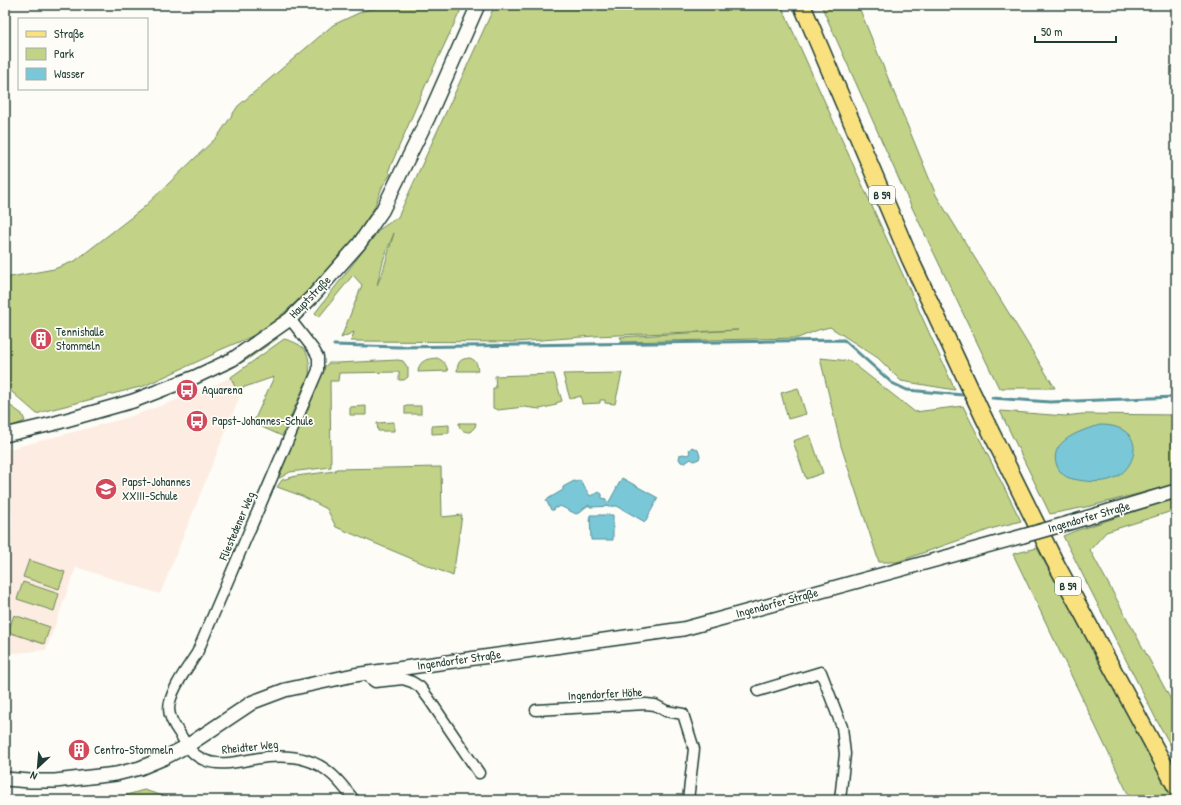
<svg xmlns="http://www.w3.org/2000/svg" width="1181" height="805" font-family="'Patrick Hand',sans-serif">
<style>
.built{fill:#fdece1}
.green{fill:#c2d287;stroke:#70885e;fill-rule:evenodd}
.water{fill:#7ac7d8;stroke:#569096}
.lines{fill:none;stroke-linecap:round;stroke-linejoin:round}
.stream{stroke:#569096;stroke-width:3}
.minor-casing{stroke:#1f3d34;stroke-width:13}
.tertiary-casing{stroke:#1f3d34;stroke-width:16}
.primary-casing{stroke:#1f3d34;stroke-width:19}
.minor{stroke:#fdfcf7;stroke-width:10}
.tertiary{stroke:#fdfcf7;stroke-width:13}
.primary{stroke:#fae180;stroke-width:16}
.tertiary-bridge-casing{stroke:#1f3d34;stroke-width:16;stroke-linecap:butt}
.tertiary-bridge{stroke:#fdfcf7;stroke-width:13}
.labels{text-anchor:middle;stroke-width:3.5;stroke-linejoin:round;paint-order:stroke}
.shield{fill:#fdfcf7;stroke:#62766e;stroke-width:1}
.shield-label{font-size:11px;font-weight:bold;fill:#1f3d34}
.street-label{font-size:12px;fill:#1f3d34;stroke:#fdfcf7}
.poi-label{font-size:12px;fill:#1f3d34;stroke:#fdfcf7;text-anchor:start}
</style>
<rect width="100%" height="100%" fill="#fdfcf7"/>
<filter id="ink" filterUnits="userSpaceOnUse"><feTurbulence type="fractalNoise" baseFrequency=".025" numOctaves="2"/><feDisplacementMap in="SourceGraphic" scale="8" xChannelSelector="R" yChannelSelector="G"/><feConvolveMatrix kernelMatrix="1 2 1 2 8 2 1 2 1" color-interpolation-filters="sRGB"/></filter>
<g filter="url(#ink)">
<!-- built -->
<path class="built" d="M231,377l8,21 -79,196 -84,-27 -30,83 -41,4v-58l4,-24 3,-54 -6,-68 120,-32 79,-28z"/>
<!-- green -->
<g class="green">
<path d="M388,5h75l-37,79 -38,88 3,2 -8,11 -9,23 -26,40 -37,41 -49,43 -49,21 1,1 -70,32 -99,25 -8,3 -32,-28v-108l49,-9 21,-8 67,-52 76,-73 20,-30 95,-81 30,-14z"/>
<path d="M495,5h286l174,385 -54,-9 -23,-23 -48,-31 -12,3 -20,8 -175,4 -3,-5 118,-7 -143,6 -80,6 -164,-1 3,-9 -13,6 21,-53 -9,-10 -34,42 -4,-4 65,-84 18,-12zM394,233l-11,38 -6,14 7,-27z"/>
<path d="M821,5h37l78,190 119,193h-56l-93,-193z"/>
<path d="M278,338l-30,21 -21,12 2,-4 40,-26z"/>
<path d="M284,339c21,5 27,14 25,36l-27,61 -29,-13 21,-46 -38,13 -5,-13z"/>
<path d="M437,358c7,3 9,6 11,13l-30,1c1,-12 9,-13 19,-14z"/>
<path d="M470,358c7,3 7,6 8,13h-21c1,-10 3,-12 13,-13z"/>
<path d="M820,358l30,3 65,51 48,-6 58,115 -27,7 -97,34h-18l-38,-116z"/>
<path d="M398,360l5,1 5,7v9l-4,3h-5v-8l-60,1 -1,8h-8l1,86 -41,5 -10,6 -3,-1 48,-111 4,-3h9z"/>
<path d="M622,373l-7,31 -10,-1v-3h-5v3l-18,1 -1,-8 -11,3 -7,-25z"/>
<path d="M554,374l8,27 -6,2v2l-16,4 -16,-2 -26,3 -5,-2v-20h3l-1,-12z"/>
<path d="M798,388l8,26 -18,5 -7,-26z"/>
<path d="M5,402l17,12 3,7 -20,8z"/>
<path d="M366,406v9h-16v-8z"/>
<rect x="405" y="406" width="16" height="8"/>
<path d="M1000,411l65,5 17,-2 94,1v69l-85,22 -41,8z"/>
<path d="M394,422v9h-16l-1,-8z"/>
<path d="M459,423h17l-1,4 -5,5c-6,0 -11,-2 -11,-9z"/>
<path d="M449,425v8l-17,1v-8z"/>
<path d="M810,435l13,38 -17,6 -13,-38z"/>
<path d="M441,467l1,50 20,-2 -9,61 -117,-49 -9,-18 -25,-13 -25,-9 5,-7 14,-4 39,-5 1,-2z"/>
<path d="M5,492l3,28 -3,50z"/>
<path d="M1176,498v11l-10,4 -60,19 -16,18 86,159v46l-19,-34 -94,-185 12,-5z"/>
<path d="M1037,548l133,242 6,10h-45l-118,-246z"/>
<path d="M29,560l36,12 -6,17 -36,-12z"/>
<path d="M23,582l36,12 -5,17 -37,-12z"/>
<path d="M14,615l36,12 -6,17 -36,-12z"/>
<path d="M144,790l32,10h-67z"/>
</g>
<!-- water -->
<g class="water">
<path d="M1100,425c8,0 16,1 23,5 19,11 11,36 -5,46 -12,8 -31,6 -45,3 -7,-1 -13,-6 -16,-13 -10,-25 25,-36 43,-41z"/>
<path d="M692,447l6,3 2,6 -1,3 -5,2 -3,-2 -6,4 -4,-1 -2,-3 1,-4 3,-1 4,1 3,-2 -1,-3z"/>
<path d="M622,478l36,20 -13,24 -28,-16 -27,1 -1,-2 -6,4 -2,3 -5,2 -16,-8 -2,2 -2,-1 -2,3h-3l-5,-10 17,-10v-3l11,-6 2,1 4,-2 10,16 9,-4 3,2v4l4,1v3h3z"/>
<path d="M590,515h23v25h-22z"/>
</g>
<g class="lines">
<!-- stream -->
<g class="stream">
<path d="M334,345l65,2 445,-7 48,43 15,7 56,5"/>
<path d="M992,398l58,4 126,-5"/>
</g>
<!-- minor casing -->
<g class="minor-casing">
<g id="minor">
<path d="M290,319l24,31 4,7v13l-121,283c-9,14 -28,39 -28,56 0,9 6,18 11,25 6,10 11,20 22,25 20,10 44,0 65,-2 14,-1 27,-1 39,3 22,6 35,23 48,40"/>
<path d="M369,673l2,6 4,3 28,-3 9,3 8,5 9,12 50,74"/>
<path d="M758,691l63,-19 21,55 3,27 -5,46"/>
<path d="M536,710l110,-6 9,1 11,6 17,3 11,35 -6,51"/>
</g>
</g>
<!-- tertiary casing -->
<g class="tertiary-casing">
<g id="tertiary">
<path d="M5,435l47,-11 81,-23 62,-24 38,-18 57,-40 22,-22 47,-53 23,-33 46,-93 50,-113"/>
<path d="M1069,523l107,-32"/>
<path d="M5,779l25,2h25l61,-7 24,-6 24,-10 23,-12 66,-44 32,-12 69,-15 329,-46 340,-93"/>
</g>
</g>
<!-- primary casing -->
<g class="primary-casing">
<path id="primary" d="M802,5l108,254 73,157 71,144 122,227"/>
</g>
<!-- minor -->
<use href="#minor" class="minor"/>
<!-- tertiary -->
<use href="#tertiary" class="tertiary"/>
<!-- primary -->
<use href="#primary" class="primary"/>
<!-- tertiary-bridge casing -->
<g class="tertiary-bridge-casing">
<path id="tertiary-bridge" d="M1023,536l46,-13"/>
</g>
<!-- tertiary-bridge -->
<use href="#tertiary-bridge" class="tertiary-bridge"/>
</g>
</g>
<!-- icons -->
<defs>
<g id="building-disc" transform="scale(1.15)"><circle r="9.5" fill="#d1495b" stroke="#fdfcf7"/><path d="M-4-6H4V6H1V3H-1V6H-4ZM-2.5-4.3h1.7v1.8h-1.7ZM.8-4.3h1.7v1.8H.8ZM-2.5-1h1.7V.8h-1.7ZM.8-1h1.7V.8H.8Z" fill="#fff"/></g>
<g id="bus-disc" transform="scale(1.15)"><circle r="9.5" fill="#d1495b" stroke="#fdfcf7"/><path d="M-5-6H5V4H4V6H2V4H-2V6H-4V4H-5ZM-3.5-4V0h7V-4ZM-3.5 1.2v1.5H-2V1.2ZM2 1.2v1.5H3.5V1.2Z" fill="#fff"/></g>
<g id="school-disc" transform="scale(1.15)"><circle r="9.5" fill="#d1495b" stroke="#fdfcf7"/><path d="M0-5L7-2L0 1L-7-2ZM-4 1L0 2.5L4 1V4Q0 6-4 4Z" fill="#fff"/></g>
</defs>
<g fill-rule="evenodd">
<use href="#building-disc" x="41" y="339"/>
<use href="#bus-disc" x="187" y="390"/>
<use href="#bus-disc" x="197" y="421"/>
<use href="#school-disc" x="106" y="489"/>
<use href="#building-disc" x="79" y="750"/>
</g>
<g class="labels">
<!-- shield labels -->
<g class="shield">
<rect x="869" y="186" width="26" height="18" rx="3"/>
<rect x="1055" y="577" width="26" height="18" rx="3"/>
</g>
<g class="shield-label">
<text x="882" y="199">B 59</text>
<text x="1068" y="590">B 59</text>
</g>
<!-- street labels -->
<g class="street-label">
<text transform="translate(310 297) rotate(-46)" y="4">Hauptstraße</text>
<text transform="translate(1089 517) rotate(-16)" y="4">Ingendorfer Straße</text>
<text transform="translate(237 526) rotate(-67)" y="4">Fliestedener Weg</text>
<text transform="translate(777 603) rotate(-15)" y="4">Ingendorfer Straße</text>
<text transform="translate(459 660) rotate(-8)" y="4">Ingendorfer Straße</text>
<text transform="translate(605 694) rotate(-3)" y="4">Ingendorfer Höhe</text>
<text transform="translate(250 747) rotate(-6)" y="4">Rheidter Weg</text>
</g>
<!-- poi labels -->
<g class="poi-label">
<text x="56" y="336">Tennishalle<tspan x="56" dy="14">Stommeln</tspan></text>
<text x="202" y="394">Aquarena</text>
<text x="212" y="425">Papst-Johannes-Schule</text>
<text x="122" y="486">Papst-Johannes<tspan x="122" dy="14">XXIII-Schule</tspan></text>
<text x="94" y="754">Centro-Stommeln</text>
</g>
</g>
<!-- margin -->
<rect width="1181" height="805" fill="none" stroke="#fdfcf7" stroke-width="20"/>
<rect x="10" y="10" width="1161" height="785" fill="none" stroke="#1f3d34" stroke-width="1.5" filter="url(#ink)"/>
<!-- legend -->
<rect x="18" y="18" width="130" height="72" fill="#fdfcf7" stroke="#a4b0a9"/>
<rect x="26" y="31" width="20" height="6" fill="#fae180" stroke="#a4b0a9"/>
<text x="54" y="38" font-size="12" fill="#1f3d34">Straße</text>
<rect x="26" y="48" width="20" height="12" fill="#c2d287" stroke="#a4b0a9"/>
<text x="54" y="58" font-size="12" fill="#1f3d34">Park</text>
<rect x="26" y="68" width="20" height="12" fill="#7ac7d8" stroke="#a4b0a9"/>
<text x="54" y="78" font-size="12" fill="#1f3d34">Wasser</text>
<!-- north arrow -->
<g transform="translate(38 767) rotate(206)" stroke="#fdfcf7" stroke-width="3" paint-order="stroke">
<path d="M0-3L7 15L0 10L-7 15Z" fill="#1f3d34"/>
<text y="-6" font-size="11" font-weight="bold" text-anchor="middle" fill="#1f3d34">N</text>
</g>
<!-- scale -->
<path d="M1035 36v6h81v-6" fill="none" stroke="#1f3d34" stroke-width="2"/>
<text x="1041" y="36" font-size="12" fill="#1f3d34" stroke="#fdfcf7" stroke-width="3" paint-order="stroke">50 m</text>
</svg>
